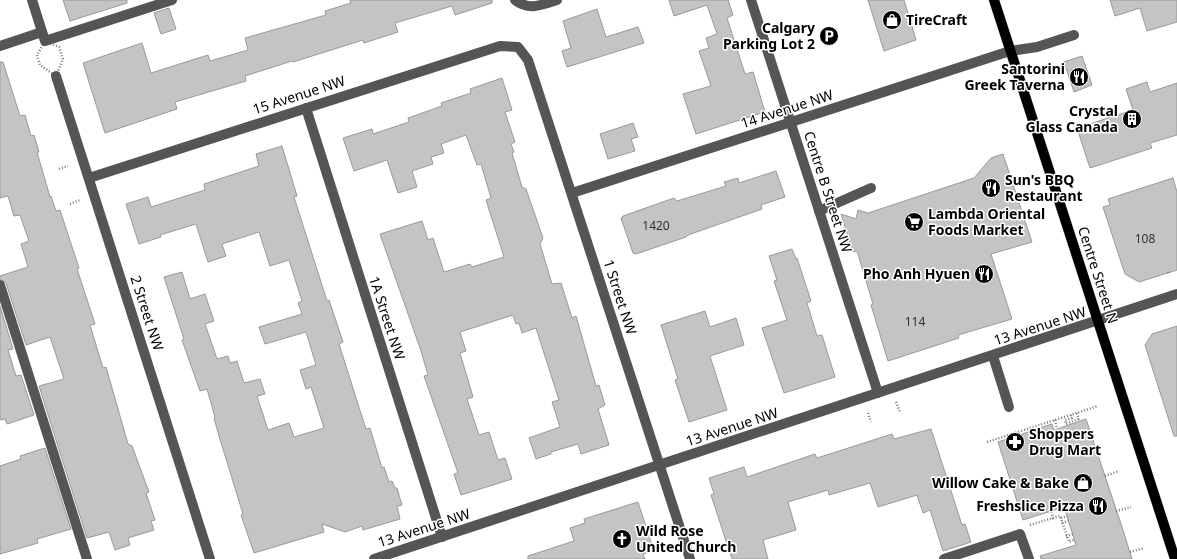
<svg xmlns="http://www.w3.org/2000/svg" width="1177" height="559" font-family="'Noto Sans',sans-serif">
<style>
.building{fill:#c4c4c4;stroke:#999}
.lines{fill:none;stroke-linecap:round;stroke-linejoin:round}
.major-casing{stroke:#dbdbdb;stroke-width:11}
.path{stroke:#777;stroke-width:2.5;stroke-dasharray:1 2;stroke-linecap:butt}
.minor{stroke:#555;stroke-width:10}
.major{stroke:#000;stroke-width:10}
.labels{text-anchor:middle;stroke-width:3;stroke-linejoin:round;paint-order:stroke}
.number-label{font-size:12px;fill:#313131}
.poi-label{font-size:14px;font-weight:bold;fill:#000;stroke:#fff;text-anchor:end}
.street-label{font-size:14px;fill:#000;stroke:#fff}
</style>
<rect width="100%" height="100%" fill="#fff"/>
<!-- building -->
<g class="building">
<path d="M63,0h64v3l-57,18z"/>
<path d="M350,0h142v3l-37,12 -3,-9 -57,17 3,9 -34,11 -1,-3 -70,22 -1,-1 -47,15 1,5 -71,21 2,7 -72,24 -22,-70 59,-20 9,30 57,-18 2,6 38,-11 -3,-12 81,-23 -1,-4 26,-8z"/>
<path d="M669,0h59l5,15 -6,3 18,56 8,-2 12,40 -69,22 -13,-40 28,-8 -12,-35 10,-3 -3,-10 11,-4 -10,-29 -33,11z"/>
<path d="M868,0h36l12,40 -32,11z"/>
<path d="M1110,0h67v22l-30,9 -7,-23 -25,8z"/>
<path d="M169,8l7,21 -15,5 -7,-21z"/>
<path d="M597,9l9,28 32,-10 6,16 -77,24 -5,-16 9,-3 -8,-27z"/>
<path d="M1082,56l10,29 -18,7 -10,-30z"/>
<path d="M0,62h3l17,54 5,-1 6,21 3,-1 5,17h-2l13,45 1,-1 5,15 4,-1 19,58 -2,1 18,55 -5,1 13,43 3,-1 22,77 4,2 17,46 -3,1 9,27 -4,1 3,9 -26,8 2,7 -15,5 -6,-18 -22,6 -48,-152 25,-7 -14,-42 -24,8 -20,-62 -6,-4v-3l28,-9 -7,-23 8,-3 -9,-26 -6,1 -6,-20 -8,2z"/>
<path d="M502,78l10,32 -7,2 10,30 -4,2 3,8 -2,1 10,34 4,2 17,49 -3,6 12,40 9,-1 11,35 4,-2 20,70 3,-1 6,20 -7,4 11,36 -28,9 -3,-10 -27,8v2l-15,5 -7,-21 31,-11 -8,-25 7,-2 -23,-72 -14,5 -3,-10 -3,1 -3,-9 -53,17 6,19 -6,2 13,44 -6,2 12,36 10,-3 9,28 7,-2 7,21 -51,16 -7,-21 4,-1 -34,-97 4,-1 -8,-27 -40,-114 42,-13 6,19 5,-2 11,34 26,-8 2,3 32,-10 -18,-57 5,-2 -10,-34 -4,1 -11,-30 -25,9 3,9 -13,4 2,7 -21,7 5,16 -19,6 -11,-33 -33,11 -11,-33 29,-9 1,5 36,-12 -1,-4 34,-12 -1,-3 30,-10 -1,-4z"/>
<path d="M1147,82l3,10 27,-9v52l-27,8 2,5 -62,20 -13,-40 56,-18 -7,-21z"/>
<path d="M633,123l5,14 -7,2 4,12 -27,8 -8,-25z"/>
<path d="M282,146l15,50 -3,1 33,104 2,-1 14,42 -4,2 18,57 9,28 4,-1 12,40 2,-1 5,15 3,-1 3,7h2l5,17 -5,1 3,13 -37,11 -1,-4 -17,6 -23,-8 2,8 -70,21 -13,-38 2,-1 -24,-78 -5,-18 1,-1 -8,-28 -7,2 -18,-51 2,-1 -20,-62 18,-5 8,27 15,-5 9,27 -9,3 12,35 11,-3 2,7 7,-2 7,22 16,-4 5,15 -8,2 11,34 21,-7 5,14 30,-9 -13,-41 -5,2 -6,-19 16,-5 -10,-33 -41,12 -6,-17 43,-13 -4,-11 4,-2 -13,-41 -19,6 -11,-34 -37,12 4,12 -18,6 -12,-38 -36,11 1,2 -22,7 -13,-40 22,-7 3,10 54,-17 -1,-6 55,-18 -3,-12z"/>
<path d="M1003,154l29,88 -41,12 21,65 -54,16 1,3 -71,23 -17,-56 2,-1 -16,-53 -4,1 -12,-38 15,5 2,-9 10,3 106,-35 17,-20z"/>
<path d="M776,171l9,26 -24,8 1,4 -74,26 -2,2 -50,17 -3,-1 -12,-35 2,-2 51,-18 3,3 49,-15 -2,-4 14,-4 1,5z"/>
<path d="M1173,178l4,14v78l-38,12 -14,-8 -22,-67 7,-2 -2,-6z"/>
<path d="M792,249l4,10 1,-1 14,43 -4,2 10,33 5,-1 13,42 -51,16 -22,-65 25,-8 -13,-39 3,-1 -8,-24z"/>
<path d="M0,306l13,43 -5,1 8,26 5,-1 13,40 -27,9 -2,-5 -5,1z"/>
<path d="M705,311l5,16 26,-9 8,27 -34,11 17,54 -38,12 -14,-42 3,-1 -17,-54z"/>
<path d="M1177,326v110h-3l-29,-91 7,-11z"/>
<path d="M1086,419l37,111 9,29h-91l-1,-3 36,-11 -12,-38 -41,13 -25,-78 54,-18 2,6z"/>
<path d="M931,429l31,96 3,-1 6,18 -28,9 -12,-38 -1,-3 -7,3 -6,-18 -39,12 -8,-24 -41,12 -1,-5 -40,12 8,28 -33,10 5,19h-36l-21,-64 3,-1 -5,-16 35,-11 3,10 68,-23 2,4 75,-24 2,5z"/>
<path d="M45,448l26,81 -34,10 1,4 -38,11v-88l21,-7 -1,-3z"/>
<path d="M638,502l14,43h-2l2,6 -9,3 2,5h-117v-3l46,-15 -4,-13 15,-5 -1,-4z"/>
</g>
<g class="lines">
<!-- major casing -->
<g class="major-casing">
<path id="major" d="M994,0l181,559"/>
</g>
<!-- path -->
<g class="path">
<path d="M45,41l14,6 4,12 -7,17 -16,-11 -3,-10z"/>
<path d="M59,169l9,-3"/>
<path d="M70,204l10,-4"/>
<path d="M1168,272l1,2"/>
<path d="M896,402l4,10"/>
<path d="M868,413l3,9"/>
<path d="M1077,413l2,8"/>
<path d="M1071,415l1,3 -7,2 1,4 13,-5"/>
<path d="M1055,420l2,9"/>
<path d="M987,442l111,-36"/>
<path d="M1105,476l14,-5"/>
<path d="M1116,511l15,-4"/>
<path d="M1051,512l2,6 7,-2 9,26 5,-2"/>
<path d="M1061,518l6,-2"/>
<path d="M1062,523l6,-2"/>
<path d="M1030,525l23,-7"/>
<path d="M1066,536l7,-2"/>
<path d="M1130,552l14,-4"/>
</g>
<!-- minor -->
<g class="minor">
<path d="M32,0l13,41 127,-41"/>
<path d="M515,0c14,11 27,5 42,0"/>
<path d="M751,0l127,393"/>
<path d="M0,46l42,-14"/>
<path d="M56,76l154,483"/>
<path d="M306,108l136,429"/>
<path d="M89,178l411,-132 18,1 10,13 162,499"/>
<path d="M572,193l438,-142 27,-4 37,-12"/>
<path d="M819,211l52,-23"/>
<path d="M0,285l87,274"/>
<path d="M993,356l16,51"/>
<path d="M374,559l803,-265"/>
<path d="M944,559l76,-25 9,25"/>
</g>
<!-- major -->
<use href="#major" class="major"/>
</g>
<!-- icons -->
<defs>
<g id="shop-disc" transform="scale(1)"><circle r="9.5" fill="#000" stroke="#fff"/><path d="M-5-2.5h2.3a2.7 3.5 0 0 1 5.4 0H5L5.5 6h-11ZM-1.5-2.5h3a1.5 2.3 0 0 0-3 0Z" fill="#fff"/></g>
<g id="parking-disc" transform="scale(1)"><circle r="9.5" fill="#000" stroke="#fff"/><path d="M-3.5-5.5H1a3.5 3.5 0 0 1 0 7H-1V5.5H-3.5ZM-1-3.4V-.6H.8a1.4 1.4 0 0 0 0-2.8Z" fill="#fff"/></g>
<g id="restaurant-disc" transform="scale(1)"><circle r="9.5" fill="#000" stroke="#fff"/><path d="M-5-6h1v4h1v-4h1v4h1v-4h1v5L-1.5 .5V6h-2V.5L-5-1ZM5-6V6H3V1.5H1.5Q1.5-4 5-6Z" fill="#fff"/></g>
<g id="building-disc" transform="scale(1)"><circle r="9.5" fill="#000" stroke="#fff"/><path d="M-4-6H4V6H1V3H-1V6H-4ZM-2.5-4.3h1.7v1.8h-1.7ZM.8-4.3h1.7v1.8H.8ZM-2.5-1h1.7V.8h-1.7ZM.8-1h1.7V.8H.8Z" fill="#fff"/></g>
<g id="supermarket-disc" transform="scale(1)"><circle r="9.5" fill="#000" stroke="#fff"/><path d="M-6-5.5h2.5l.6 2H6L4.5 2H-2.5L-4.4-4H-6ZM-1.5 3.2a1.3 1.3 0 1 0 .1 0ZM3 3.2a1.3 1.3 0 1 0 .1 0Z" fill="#fff"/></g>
<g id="pharmacy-disc" transform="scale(1)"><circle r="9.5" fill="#000" stroke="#fff"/><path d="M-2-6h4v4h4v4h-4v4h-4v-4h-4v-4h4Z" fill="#fff"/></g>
<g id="church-disc" transform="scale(1)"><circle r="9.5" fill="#000" stroke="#fff"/><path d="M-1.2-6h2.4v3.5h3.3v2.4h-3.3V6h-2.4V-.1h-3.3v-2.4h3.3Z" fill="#fff"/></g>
</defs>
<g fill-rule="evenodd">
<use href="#shop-disc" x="892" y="20"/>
<use href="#parking-disc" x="829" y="36"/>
<use href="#restaurant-disc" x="1079" y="77"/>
<use href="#building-disc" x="1132" y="119"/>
<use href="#restaurant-disc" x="991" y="188"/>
<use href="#supermarket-disc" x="914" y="222"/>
<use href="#restaurant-disc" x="984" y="274"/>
<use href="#pharmacy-disc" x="1015" y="442"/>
<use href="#shop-disc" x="1083" y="483"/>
<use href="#restaurant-disc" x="1098" y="506"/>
<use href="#church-disc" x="622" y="539"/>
</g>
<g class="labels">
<!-- number labels -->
<g class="number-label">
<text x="656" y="230">1420</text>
<text x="1145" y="243">108</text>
<text x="915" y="326">114</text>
</g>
<!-- poi labels -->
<g class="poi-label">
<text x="906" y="25" text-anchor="start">TireCraft</text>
<text x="815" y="33">Calgary<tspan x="815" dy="16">Parking Lot 2</tspan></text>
<text x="1065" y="74">Santorini<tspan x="1065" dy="16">Greek Taverna</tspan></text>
<text x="1118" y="116">Crystal<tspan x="1118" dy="16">Glass Canada</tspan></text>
<text x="1005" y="185" text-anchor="start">Sun's BBQ<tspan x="1005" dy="16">Restaurant</tspan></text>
<text x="928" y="219" text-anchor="start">Lambda Oriental<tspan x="928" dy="16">Foods Market</tspan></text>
<text x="970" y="279">Pho Anh Hyuen</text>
<text x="1029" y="439" text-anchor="start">Shoppers<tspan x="1029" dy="16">Drug Mart</tspan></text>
<text x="1069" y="488">Willow Cake &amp; Bake</text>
<text x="1084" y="511">Freshslice Pizza</text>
<text x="636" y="536" text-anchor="start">Wild Rose<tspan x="636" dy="16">United Church</tspan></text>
</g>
<!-- street labels -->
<g class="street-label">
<text transform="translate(299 95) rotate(-18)" y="5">15 Avenue NW</text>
<text transform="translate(787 109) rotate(-18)" y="5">14 Avenue NW</text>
<text transform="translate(828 192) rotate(72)" y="5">Centre B Street NW</text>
<text transform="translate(1098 275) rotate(72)" y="5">Centre Street N</text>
<text transform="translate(620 297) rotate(72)" y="5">1 Street NW</text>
<text transform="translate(147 313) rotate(72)" y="5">2 Street NW</text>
<text transform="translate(387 318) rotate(72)" y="5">1A Street NW</text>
<text transform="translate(1040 326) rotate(-18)" y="5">13 Avenue NW</text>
<text transform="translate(732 427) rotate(-18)" y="5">13 Avenue NW</text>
<text transform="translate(424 528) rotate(-18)" y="5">13 Avenue NW</text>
</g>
</g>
</svg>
